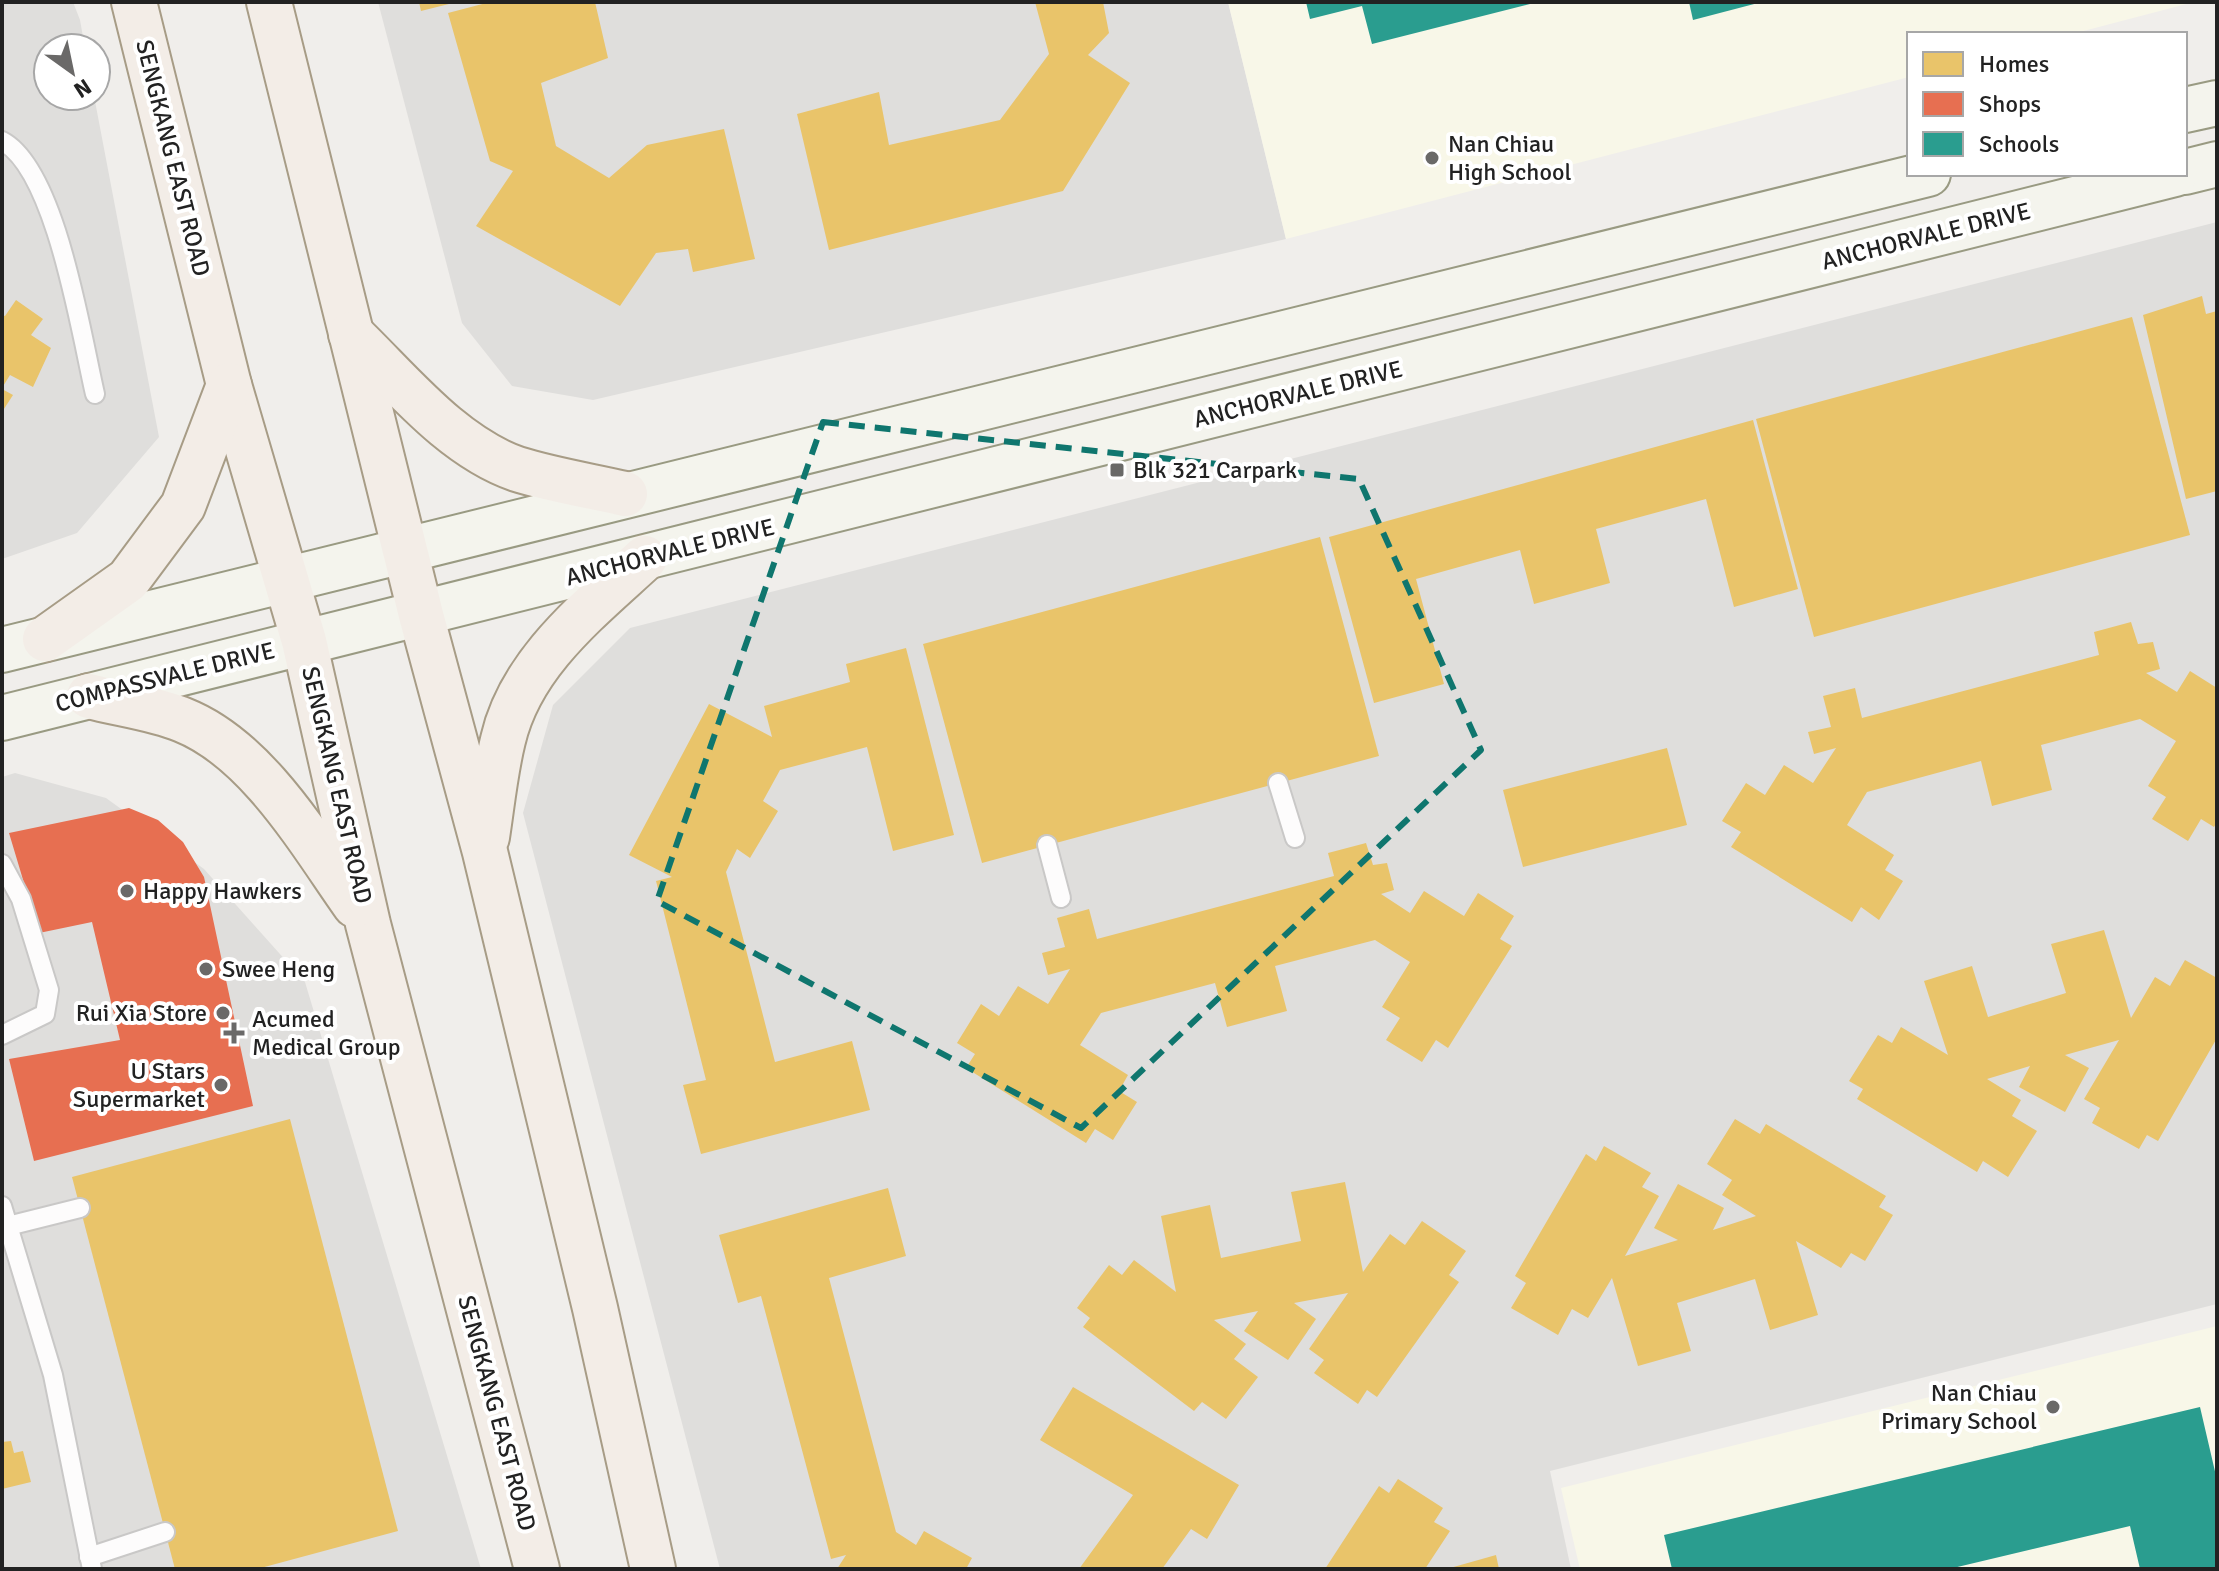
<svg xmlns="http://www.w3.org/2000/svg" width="2219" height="1571" font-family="Signika,sans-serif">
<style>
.residential{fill:#dfdedc}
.education{fill:#f8f7e8}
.homes{fill:#e9c46a}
.shops{fill:#e76f51}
.schools{fill:#2a9d8f}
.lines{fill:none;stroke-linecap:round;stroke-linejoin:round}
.lane-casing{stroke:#c9c8c7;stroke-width:22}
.secondary-casing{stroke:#999a82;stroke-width:48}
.primary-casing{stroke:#a79c86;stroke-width:48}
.lane{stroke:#fdfcfc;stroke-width:18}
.secondary{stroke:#f4f4ed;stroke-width:44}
.primary{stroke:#f3ede7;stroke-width:44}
.marked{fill:none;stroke:#0f766e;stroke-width:6;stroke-dasharray:16 10;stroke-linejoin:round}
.poi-dot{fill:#6a6968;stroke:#fff;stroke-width:3}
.labels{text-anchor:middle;stroke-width:8;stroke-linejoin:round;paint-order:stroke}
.poi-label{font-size:24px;fill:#222;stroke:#fff;text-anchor:start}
.street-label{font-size:24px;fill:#222;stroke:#fff}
</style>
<rect width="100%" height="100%" fill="#f0eeeb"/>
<!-- residential -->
<g class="residential">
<path d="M2,2h71l7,18 5,28h-37v48h46l65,341 -82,96 -75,26z"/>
<path d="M378,2h850l58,237 -693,161 -81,-14 -50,-63z"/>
<path d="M2217,222v1082l-667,167 21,98h-851l-197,-756 30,-108 77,-77z"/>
<path d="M15,773l91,25 98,71 101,113 176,587h-479v-792z"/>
</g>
<!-- education -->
<g class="education">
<path d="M1228,2h966l-122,32h-163v43l-623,162z"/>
<path d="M2217,1326v243h-637l-19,-81z"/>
</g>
<!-- homes -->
<g class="homes">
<path d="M419,2h34v1l-32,8z"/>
<path d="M490,2h105l13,56 -67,25 15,63 53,32 38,-33 77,-16 31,130 -62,13 -5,-23 -32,4 -36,53 -144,-80 37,-55 -23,-10 -42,-148z"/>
<path d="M1035,2h68l6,31 -21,22 42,28 -67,108 -234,59 -32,-136 82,-22 10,53 111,-25 49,-66z"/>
<path d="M2202,296l4,18 11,-3v180l-31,8 -43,-184z"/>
<path d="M16,300l27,19 -12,16 20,13 -18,39 -23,-12 -8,13v-73l3,1z"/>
<path d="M2132,317l58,218 -376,102 -58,-218z"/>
<path d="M2,389l11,6 -11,17z"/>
<path d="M1753,420l45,169 -64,18 -28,-108 -110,30 14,54 -76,21 -14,-54 -104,29 28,105 -70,19 -45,-166z"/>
<path d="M1320,537l59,219 -397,107 -59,-219z"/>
<path d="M2131,622l7,22 15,-2 7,27 -14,4 31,19 13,-21 27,17v134l-3,5 -13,-8 -13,22 -36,-22 14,-22 -18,-11 28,-45 -36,-22 -99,26 11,45 -60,16 -11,-45 -114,31 -20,33 47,30 -9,15 18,11 -24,39 -18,-13 -9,15 -121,-75 10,-15 -19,-11 24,-38 19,12 19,-30 29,18 23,-35 -22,6 -6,-22 23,-5 -8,-31 32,-8 7,30 237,-63 -5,-23z"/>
<path d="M906,648l48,187 -61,16 -26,-104 -87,23 -17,31 15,10 -28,47 -13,-9 -11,23 49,190 77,-21 18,69 -169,44 -18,-69 23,-5 -50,-199 16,-4 -43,-22 80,-151 63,33 -8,-31 86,-24 -4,-18z"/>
<path d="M1667,748l20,77 -164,42 -20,-77z"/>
<path d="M1366,843l7,22 14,-2 7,27 -13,4 29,19 14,-22 40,25 14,-23 36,23 -14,23 12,7 -64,102 -12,-8 -14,22 -36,-22 14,-22 -18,-11 28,-45 -35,-22 -100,26 12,45 -60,16 -12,-44 -114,30 -21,32 48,30 -9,16 18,11 -24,38 -18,-11 -9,14 -120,-75 9,-14 -18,-11 24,-39 18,12 19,-30 30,18 22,-35 -22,6 -6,-22 23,-6 -8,-29 32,-9 8,30 237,-63 -6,-23z"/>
<path d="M2104,930l27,88 24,-41 15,9 15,-26 32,18v60l-59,103 -11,-6 -8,14 -47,-26 8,-15 -16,-9 35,-59 -54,15 24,13 -24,44 -46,-25 11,-21 -43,13 34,21 -9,16 25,15 -29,46 -25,-16 -6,11 -120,-73 6,-10 -14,-8 29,-46 14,8 9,-16 47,28 -24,-74 48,-15 16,51 78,-24 -15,-49z"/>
<path d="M290,1119l108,412 -141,38h-82l-103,-392z"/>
<path d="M1735,1119l25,15 6,-10 120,72 -7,11 14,8 -28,46 -14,-8 -10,15 -45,-27 22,74 -48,15 -15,-51 -78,24 14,48 -53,15 -26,-88 -24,40 -16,-9 -14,26 -47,-27 15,-25 -11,-7 71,-122 10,7 8,-15 47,27 -9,14 17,9 -34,60 53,-16 -24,-12 24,-44 46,24 -11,22 43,-14 -34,-21 10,-15 -25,-16z"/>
<path d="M1345,1182l18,90 27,-38 15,11 17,-24 44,30 -17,24 10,7 -82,115 -10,-7 -9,14 -44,-31 10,-13 -15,-11 39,-56 -54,10 22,16 -28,41 -44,-29 14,-20 -44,9 32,24 -12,15 24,18 -32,42 -24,-17 -8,9 -111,-84 7,-9 -13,-10 32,-43 13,10 12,-15 42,32 -15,-76 49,-11 11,53 80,-17 -10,-49z"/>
<path d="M888,1188l18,68 -77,22 67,254 20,13 8,-14 48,27 -6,11h-129l9,-14 -15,4 -70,-263 -23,7 -19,-68z"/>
<path d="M1073,1387l166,98 -32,54 -16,-10 -29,40h-83l54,-74 -93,-55z"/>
<path d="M11,1441l3,12 9,-2 8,31 -29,7v-47z"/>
<path d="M1398,1479l45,29 -9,14 16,9 -25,38h-100l54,-83 10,7z"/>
<path d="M1496,1555l3,14h-49v-1z"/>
</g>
<!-- shops -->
<path class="shops" d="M129,808l29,12 25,22 21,35 49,229 -219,55 -25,-102 111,-19 -28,-118 -53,11 -30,-100z"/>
<!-- schools -->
<g class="schools">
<path d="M1306,2h228v1l-162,41 -10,-38 -52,13z"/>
<path d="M1689,2h69v1l-65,17z"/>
<path d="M2200,1407l17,73v89h-77l-10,-43 -181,43h-277l-8,-34z"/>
</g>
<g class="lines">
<!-- lane casing -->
<g class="lane-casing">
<g id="lane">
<path d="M2,141c54,28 79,193 93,253"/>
<path d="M1278,783l17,55"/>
<path d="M1047,845l14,53"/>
<path d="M2,864l19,35 28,91 -4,24 -43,21"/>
<path d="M2,1206l51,169 39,194"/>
<path d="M8,1226l72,-18"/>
<path d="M89,1557l76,-25"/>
</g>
</g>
<!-- secondary casing -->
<g class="secondary-casing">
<g id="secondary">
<path d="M2185,110l32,-7"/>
<path d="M2185,172l32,-8"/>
<path d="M2,650l1926,-476"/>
<path d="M2,718l2173,-544"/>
</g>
</g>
<!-- primary casing -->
<g class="primary-casing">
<g id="primary">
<path d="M134,2l95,383 75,256 64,283 169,645"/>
<path d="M269,2l152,613 64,237 110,456 58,261"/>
<path d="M351,334c49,47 100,112 166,135 35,11 73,17 108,25"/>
<path d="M45,639l83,-59 55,-74 46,-121"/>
<path d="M89,696c30,8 65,12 94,24 75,30 128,123 172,185"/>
<path d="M487,837c5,-32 8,-65 16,-97 18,-78 87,-131 142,-182"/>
</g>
</g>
<!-- lane -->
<use href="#lane" class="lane"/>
<!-- secondary -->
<use href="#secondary" class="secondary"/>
<!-- primary -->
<use href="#primary" class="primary"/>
</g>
<!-- marked area -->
<path class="marked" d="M823,422l536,57 122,271 -400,378 -424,-227z"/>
<!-- markers -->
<g class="poi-dot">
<circle cx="1432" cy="158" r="8"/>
<rect x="1109" y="462" width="16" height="16" rx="4"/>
<circle cx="127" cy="891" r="8"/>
<circle cx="206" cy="969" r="8"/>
<circle cx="223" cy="1013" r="8"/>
<path d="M230 1021h8v8h8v8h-8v8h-8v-8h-8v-8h8z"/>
<circle cx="221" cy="1085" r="8"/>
<circle cx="2053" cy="1407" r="8"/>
</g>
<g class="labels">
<!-- poi labels -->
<g class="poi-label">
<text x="1448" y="152">Nan Chiau<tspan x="1448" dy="28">High School</tspan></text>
<text x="1133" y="478">Blk 321 Carpark</text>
<text x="143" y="899">Happy Hawkers</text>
<text x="222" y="977">Swee Heng</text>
<text x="207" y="1021" text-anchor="end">Rui Xia Store</text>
<text x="252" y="1027">Acumed<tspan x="252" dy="28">Medical Group</tspan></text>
<text x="205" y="1079" text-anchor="end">U Stars<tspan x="205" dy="28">Supermarket</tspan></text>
<text x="2037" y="1401" text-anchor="end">Nan Chiau<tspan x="2037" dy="28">Primary School</tspan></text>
</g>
<!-- street labels -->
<g class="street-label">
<text transform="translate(173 158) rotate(76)" y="8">SENGKANG EAST ROAD</text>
<text transform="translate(1926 236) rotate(-14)" y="8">ANCHORVALE DRIVE</text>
<text transform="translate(1298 394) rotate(-14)" y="8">ANCHORVALE DRIVE</text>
<text transform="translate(670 552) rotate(-14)" y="8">ANCHORVALE DRIVE</text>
<text transform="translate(165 677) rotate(-14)" y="8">COMPASSVALE DRIVE</text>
<text transform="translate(337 785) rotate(77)" y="8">SENGKANG EAST ROAD</text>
<text transform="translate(497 1413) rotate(75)" y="8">SENGKANG EAST ROAD</text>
</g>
</g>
<!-- border -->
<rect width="2219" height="1571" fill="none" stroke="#222222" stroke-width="8"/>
<!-- legend -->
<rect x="1907" y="32" width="280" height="144" fill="#ffffff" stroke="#a7a7a7" stroke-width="2"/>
<rect x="1923" y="52" width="40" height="24" fill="#e9c46a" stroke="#a7a7a7" stroke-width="2"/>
<text x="1979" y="72" font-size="24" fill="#222222">Homes</text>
<rect x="1923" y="92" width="40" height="24" fill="#e76f51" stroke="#a7a7a7" stroke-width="2"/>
<text x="1979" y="112" font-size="24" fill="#222222">Shops</text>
<rect x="1923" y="132" width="40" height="24" fill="#2a9d8f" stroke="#a7a7a7" stroke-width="2"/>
<text x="1979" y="152" font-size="24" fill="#222222">Schools</text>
<!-- north arrow -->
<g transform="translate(72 72) rotate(147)"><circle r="38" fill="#ffffff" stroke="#a7a7a7" stroke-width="2"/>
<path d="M0-6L14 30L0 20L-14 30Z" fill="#6a6968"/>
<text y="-12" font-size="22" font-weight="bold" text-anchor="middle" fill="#222222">N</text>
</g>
</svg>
